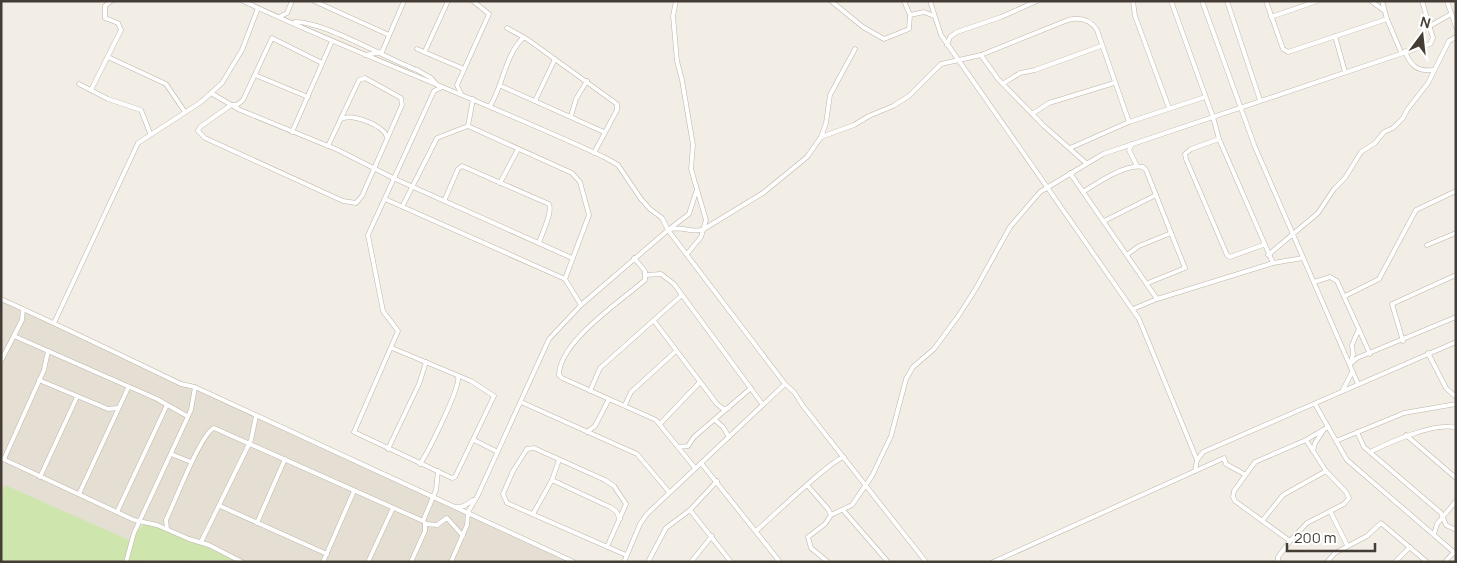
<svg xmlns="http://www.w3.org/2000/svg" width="1457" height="563" font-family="Manrope,sans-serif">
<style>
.residential{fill:#e5dfd3}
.green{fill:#cee5ae}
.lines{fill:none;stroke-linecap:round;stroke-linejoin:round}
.minor-casing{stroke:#bdb5a8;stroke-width:5}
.minor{stroke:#fff;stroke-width:4}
</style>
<rect width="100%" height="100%" fill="#f2ede5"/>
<!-- residential -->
<path class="residential" d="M1,299l467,213 106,50h-347l-84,-39 -17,20 -125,-51z"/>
<!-- green -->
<path class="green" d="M5,485l124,55 18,-20 87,40 -233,2v-70z"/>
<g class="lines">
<!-- minor casing -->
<g class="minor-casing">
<g id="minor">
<path d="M243,1c120,56 243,101 363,157l12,7 23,34 9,10 12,9 6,12 -87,75 -32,34 -72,158 -9,15 -1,13 -16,37"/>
<path d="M314,1l75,34"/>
<path d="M676,1l-3,15 4,45 5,19 11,65 -2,24 15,51 -5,17 -14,17"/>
<path d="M831,1l32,26 21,12 25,-10 1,-14 -6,-14"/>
<path d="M930,1l11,34 198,284 58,141"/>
<path d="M1133,1l2,15 34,92"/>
<path d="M1171,1l42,116 6,22 54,124"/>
<path d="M1202,1l53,146 103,237"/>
<path d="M1227,1l33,99"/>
<path d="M1266,1l17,48 5,3 99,-33"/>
<path d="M1371,1l12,9"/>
<path d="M1382,1l5,18 14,33"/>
<path d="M1447,1l9,26"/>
<path d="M910,15l14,-3 10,4"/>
<path d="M279,17l8,-4 5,-12"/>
<path d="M1271,17l46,-16"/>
<path d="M295,22c28,-1 92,37 122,48l14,8 6,7"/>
<path d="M1430,26l21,-12"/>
<path d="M507,28l20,11 90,65v6l-23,43"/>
<path d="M1335,36l10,36"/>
<path d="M947,45l3,-8 7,-5 44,-15 36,-16"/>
<path d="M417,49l47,20"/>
<path d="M425,51l23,-50"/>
<path d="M1405,51c5,14 12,21 28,19"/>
<path d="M365,55l17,-3 22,-51"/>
<path d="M981,55l17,24 46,47 42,37"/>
<path d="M108,57l58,27 19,28"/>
<path d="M322,63l-50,-25 -29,62 -6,5h-6l-31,22 -2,4 7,7 138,63 13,2 6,-7 40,-91 -1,-7 -36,-20 -6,2 -31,66"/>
<path d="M255,75l53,22"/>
<path d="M1004,83l16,-10 15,-3 66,-24"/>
<path d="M79,84l29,15 33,11 9,23"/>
<path d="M501,86l103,46"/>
<path d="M91,90l30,-60 -3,-7 -13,-5v-12l6,-5"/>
<path d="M211,93l29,17 98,40 55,28 179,80"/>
<path d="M461,94l-4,-9 32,-71 -16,-13"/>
<path d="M535,101l20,-42"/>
<path d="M490,106c13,-20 15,-51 33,-68"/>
<path d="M1032,114l17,-11 65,-20"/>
<path d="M571,116l5,-17 11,-18"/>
<path d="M341,119c11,-6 42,6 46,18"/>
<path d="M468,126l5,-27"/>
<path d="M292,132l40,-91"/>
<path d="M821,137l5,-14 4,-28 25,-46"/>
<path d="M1219,139l-28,10 -6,5 1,5 41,96 3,2 33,-12"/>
<path d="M1132,144l-3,6 8,16"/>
<path d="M1070,148l59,-26 76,-25"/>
<path d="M1070,173l87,126"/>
<path d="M500,183l18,-34"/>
<path d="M1083,192c14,-9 43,-29 60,-25l3,3 39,98 -37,15"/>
<path d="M385,199l180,80 16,26"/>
<path d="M445,199l13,-30 4,-3 87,38c4,8 -7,29 -10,39"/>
<path d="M403,205l34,-67 31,-12 104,47 8,9 9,33 -24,64"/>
<path d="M1104,221l52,-26"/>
<path d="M668,230c12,-5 25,4 36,-1l59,-36 44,-36 14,-20 33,-12 15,-9 24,-10 16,-10 32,-32 40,-9 87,-35c12,-3 22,-1 29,10l32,92"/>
<path d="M668,230l117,154 9,8 9,14 123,156"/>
<path d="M668,230l21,-16 7,-22"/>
<path d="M1427,245l29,-12"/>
<path d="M1128,254l11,-8 32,-13"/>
<path d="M1268,255l50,-42 16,-24 11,-11 16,-26 14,-9 9,-11 9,-4 10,-10 4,-8 21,-27 21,-42 7,-4"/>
<path d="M634,258l11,13v9c-24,21 -86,62 -86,95l3,3 94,42 39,48"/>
<path d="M646,275l15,-1 13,10 89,121"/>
<path d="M1314,282l16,-5 7,4 33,73"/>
<path d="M1345,296l34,-17 37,-69 40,-19"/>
<path d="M1,299c60,27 120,56 180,85l14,3 379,175"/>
<path d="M1133,309l24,-10 116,-36 30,-5"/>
<path d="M654,321l63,83 6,5 6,-1"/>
<path d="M54,323l84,-180 63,-41 21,-19 20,-33 16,-42"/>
<path d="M14,336l143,63 30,17"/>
<path d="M1403,341l-11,-37 64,-29"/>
<path d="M392,348l79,33 23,15 -39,81 -3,1 -98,-46 44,-101 -15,-20 -15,-76 66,-144 8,-4"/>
<path d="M1428,353l18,35 10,9"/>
<path d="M1,361l21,-41 1,-11"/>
<path d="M1351,362l2,-8 -1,-9 6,-14"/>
<path d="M1350,364l7,-6 99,-41"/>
<path d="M39,380l69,29 10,-1"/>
<path d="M1343,390l9,-18"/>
<path d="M590,391l10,-23 82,-73"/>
<path d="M521,402l116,52 32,38"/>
<path d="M1315,404l32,56 109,94"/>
<path d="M625,405l6,-13 45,-41"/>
<path d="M715,420l8,7 6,10"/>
<path d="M660,424l40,-42"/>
<path d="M587,432l8,-6 14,-27"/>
<path d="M1357,432l7,15 77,66 5,12 10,5"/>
<path d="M1406,435l50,43"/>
<path d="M474,440l22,11"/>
<path d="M1306,440l20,31 20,21 3,6 -5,6 -37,19 -17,18 -55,-40 -2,-4 1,-6 21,-29 51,-22 22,-13"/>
<path d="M1336,441l68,-28 52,-9"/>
<path d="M678,447l10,-1 6,-9 57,-49"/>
<path d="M388,449l31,-65 7,-22"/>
<path d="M1313,451l2,-8 8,-12"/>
<path d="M1370,452c18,-9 67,-31 86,-24"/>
<path d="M171,454l20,8"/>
<path d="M1,458l133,62 23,5 32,14 20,6 33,17"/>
<path d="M4,459l40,-89 4,-19"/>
<path d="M701,463l79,99"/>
<path d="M420,464c8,-12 41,-77 38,-88"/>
<path d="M1195,471l2,-11 6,-8 253,-110"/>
<path d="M40,477l37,-80"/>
<path d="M552,480l58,27 6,4 4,8"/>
<path d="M808,486l20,23 3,6 -6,9 -17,13 3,11 17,14"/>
<path d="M79,494l49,-106"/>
<path d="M220,506l107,48"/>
<path d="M457,507l7,-1 9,-6"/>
<path d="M690,510l41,52"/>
<path d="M843,510l45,52"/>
<path d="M1330,511l17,34"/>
<path d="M117,512l50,-107"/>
<path d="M533,514l19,-34 7,-20"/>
<path d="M831,515l21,-10 20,-29 19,-40 15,-57 7,-12 21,-18 25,-34 16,-25 35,-63 30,-35 63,-38 327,-110 3,-6 -11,-37"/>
<path d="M1262,521l21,-26 43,-24"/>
<path d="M257,523l28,-64"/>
<path d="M426,524l11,1 10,-7 16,18"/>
<path d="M167,529l-1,-9c8,-16 35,-87 48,-92l209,93 13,-31 2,-19"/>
<path d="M756,531c15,-13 76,-72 88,-74"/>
<path d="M1434,534l3,-10 19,-23"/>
<path d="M201,542l50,-102 5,-24"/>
<path d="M607,547l19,-43 -12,-18 -9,-6 -71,-32 -7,1 -14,22 -10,23 4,9 119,52"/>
<path d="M126,562l8,-29 57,-123 4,-23"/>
<path d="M323,562l31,-71"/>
<path d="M368,562l25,-54"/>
<path d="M411,562l14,-31v-8"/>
<path d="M624,562l16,-38 7,-10 138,-130"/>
<path d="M648,562l18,-34 24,-18 27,-29"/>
<path d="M691,562l21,-26"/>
<path d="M993,562l231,-104 2,6 18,10"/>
<path d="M1278,562v-5l12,-16"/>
<path d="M1327,562l8,-9 32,-17 14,-13 46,39"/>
<path d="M1395,562l15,-15"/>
<path d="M1445,562l9,-10"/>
</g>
</g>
<!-- minor -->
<use href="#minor" class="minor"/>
</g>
<!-- border -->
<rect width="1457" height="563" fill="none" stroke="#443d35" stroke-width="5"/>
<!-- north arrow -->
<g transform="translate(1422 35) rotate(15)" stroke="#ffffff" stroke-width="4" paint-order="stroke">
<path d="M0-4L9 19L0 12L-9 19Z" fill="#443d35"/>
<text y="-8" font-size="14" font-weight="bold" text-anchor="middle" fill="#443d35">N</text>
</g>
<!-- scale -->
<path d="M1287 543v8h88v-8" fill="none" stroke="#443d35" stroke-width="2.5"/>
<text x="1294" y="543" font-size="15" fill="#443d35" stroke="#ffffff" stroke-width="4" paint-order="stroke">200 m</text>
</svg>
